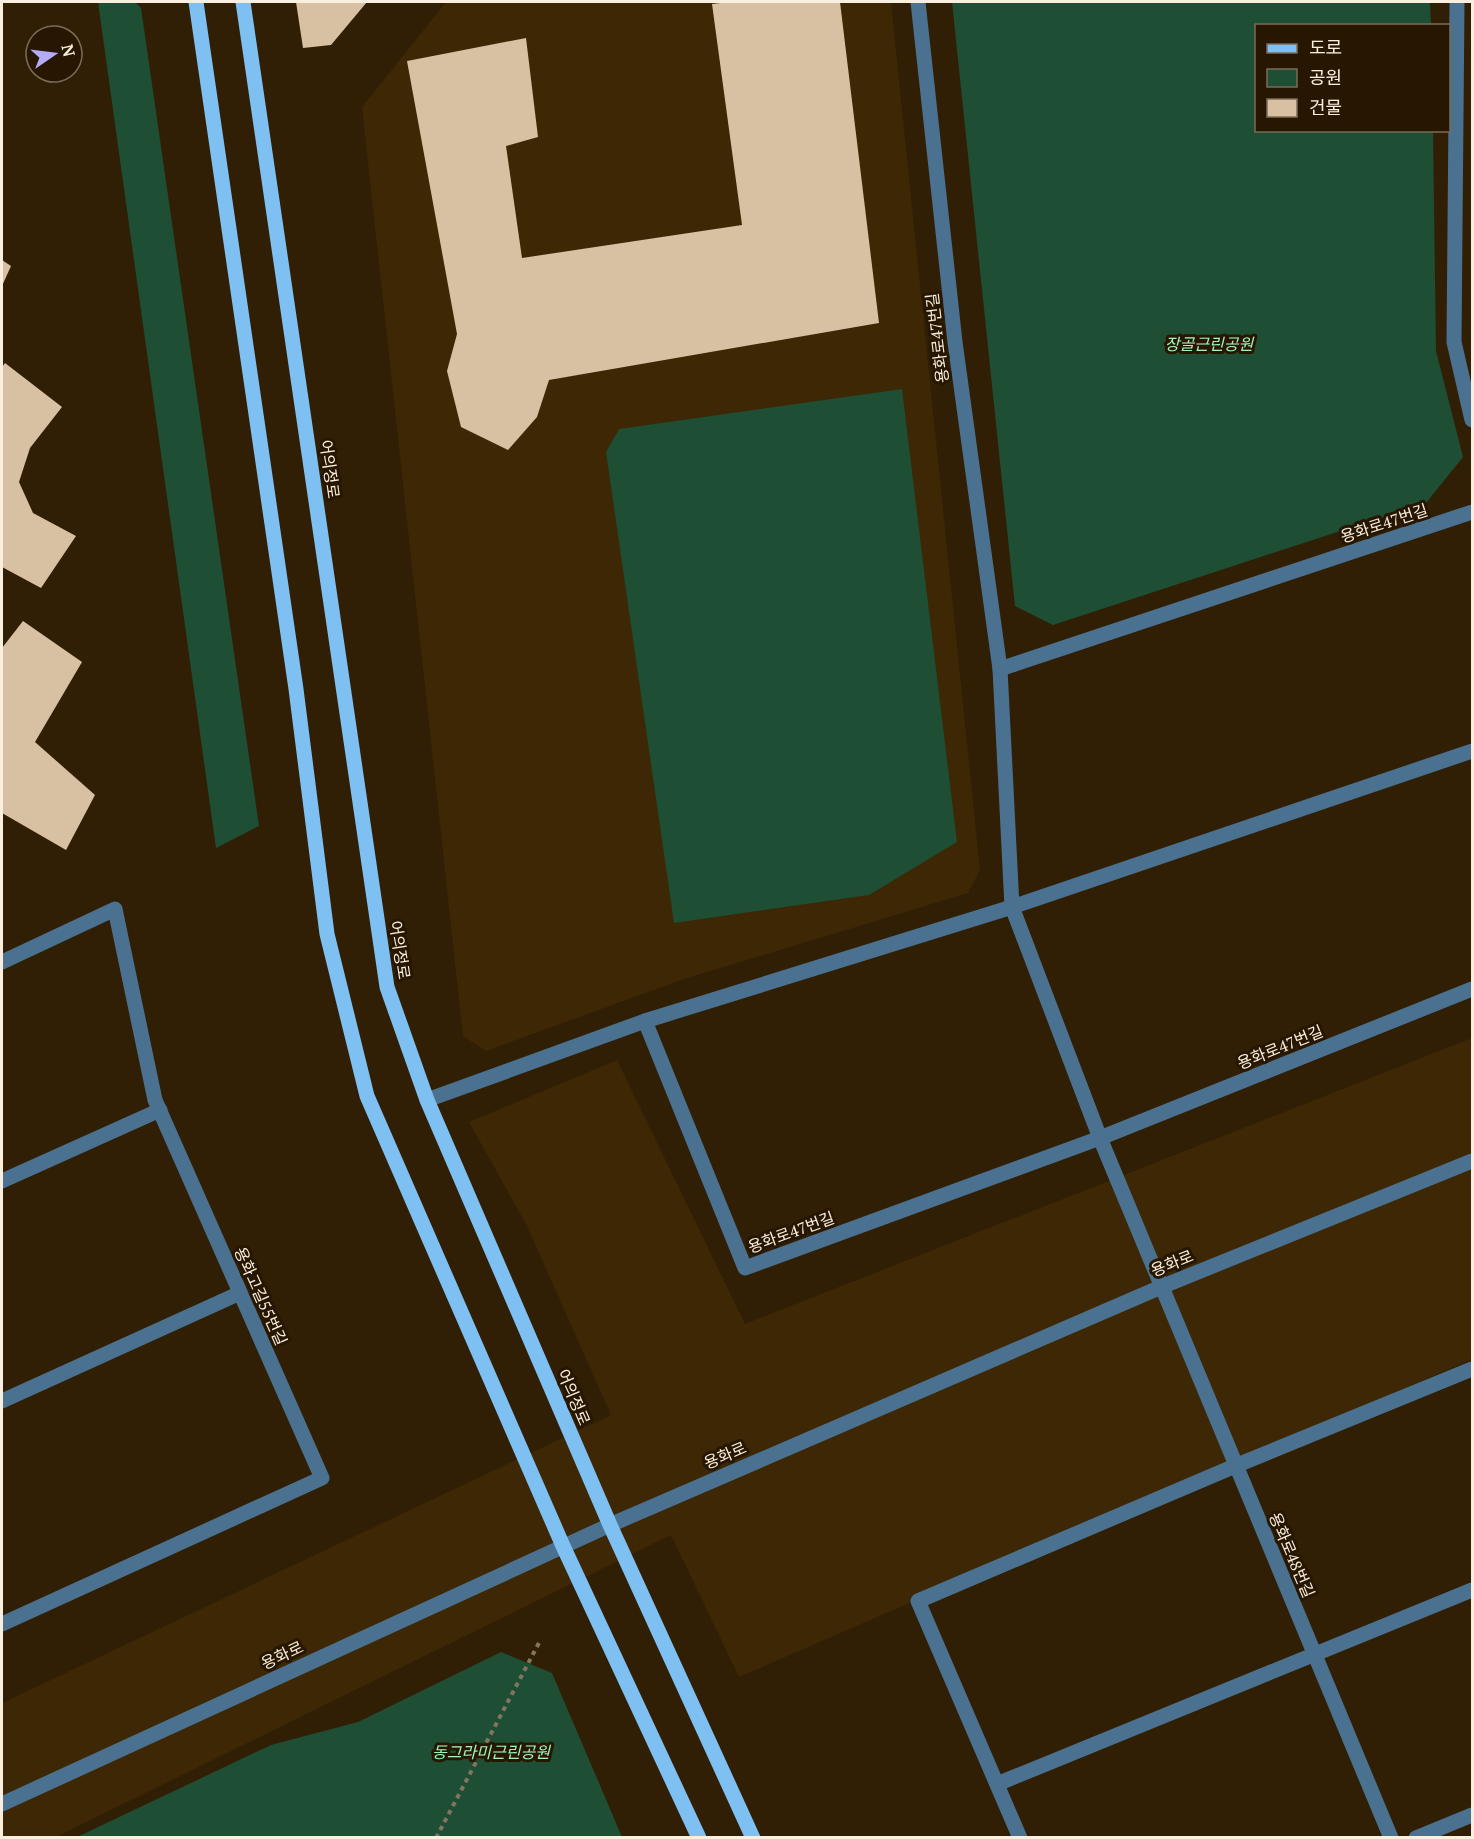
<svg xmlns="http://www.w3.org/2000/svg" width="1474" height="1839" font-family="'PT Serif','Noto Sans KR',serif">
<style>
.built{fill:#3d2704}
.green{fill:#1e4e33}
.building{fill:#d8c0a3}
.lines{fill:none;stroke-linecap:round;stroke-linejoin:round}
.path{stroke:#847560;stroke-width:4;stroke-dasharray:4.5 4.5;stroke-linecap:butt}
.minor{stroke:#4a7290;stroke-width:15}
.major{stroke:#7ec0f2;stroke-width:15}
.labels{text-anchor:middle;stroke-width:6;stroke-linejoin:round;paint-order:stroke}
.street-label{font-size:16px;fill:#faeedf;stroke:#271600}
.park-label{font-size:16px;font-style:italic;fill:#9df6bf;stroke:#271600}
</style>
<rect width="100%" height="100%" fill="#311f05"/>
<!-- built -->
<g class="built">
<path d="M446,2h445l89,868 -12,23 -284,86 -198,72 -23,-15 -101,-929z"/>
<path d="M1472,1038v321l-733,318 -68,-142 -615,302 -54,1v-135l609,-288 -84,-189 -58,-104 148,-62 128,264z"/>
</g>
<!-- green -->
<g class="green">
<path d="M98,2h37l6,6 118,818 -43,22z"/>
<path d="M952,2h478l1,23 -175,1v104l177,1 3,220 27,106 -37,46 -373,122 -38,-19z"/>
<path d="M902,389l55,453 -88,53 -195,28 -68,-471 13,-23z"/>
<path d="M501,1652l51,21 70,164h-545l194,-92 87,-23z"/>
</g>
<!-- building -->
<g class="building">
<path d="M296,2h71l-36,43 -28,3z"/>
<path d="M728,2h112l39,321 -330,57 -12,37 -29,33 -47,-23 -14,-56 10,-37 -50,-273 119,-23 12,99 -32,9 16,112 220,-33 -30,-221z"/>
<path d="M2,260l9,6 -9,20z"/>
<path d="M5,363l57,44 -32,41 -11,34 14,31 43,23 -35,52 -39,-21v-200z"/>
<path d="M23,621l59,41 -47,80 60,53 -29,55 -64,-37v-165z"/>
</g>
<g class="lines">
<!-- path -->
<path class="path" d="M436,1838l105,-199"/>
<!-- minor -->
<g class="minor">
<path d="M918,2l37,340 45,327 12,238 88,231 291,700"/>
<path d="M1457,2l-3,340 18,78"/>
<path d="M1000,669l472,-157"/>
<path d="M2,962l113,-53 40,191 167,378 -320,146"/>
<path d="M645,1021l100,247 355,-130 372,-149"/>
<path d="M427,1100l218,-79 367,-114 460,-156"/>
<path d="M2,1181l158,-71"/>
<path d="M2,1401l238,-108"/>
<path d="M997,1784l475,-194"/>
<path d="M2,1804l608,-279 551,-238 311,-126"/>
<path d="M1020,1838l-102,-237 317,-135 237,-97"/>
<path d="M1416,1838l56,-23"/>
</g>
<!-- major -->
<g class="major">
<path d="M196,2l100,687 31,245 40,162 196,450 136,292"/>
<path d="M243,2l144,985 40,113 183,425 143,313"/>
</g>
</g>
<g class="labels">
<!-- street labels -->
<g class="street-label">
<text transform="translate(937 338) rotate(-97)" y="6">용화로47번길</text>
<text transform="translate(330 469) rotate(82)" y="6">어의정로</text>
<text transform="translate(1384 523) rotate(-18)" y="6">용화로47번길</text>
<text transform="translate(400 950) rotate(81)" y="6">어의정로</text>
<text transform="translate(1280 1047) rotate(-22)" y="6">용화로47번길</text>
<text transform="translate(791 1232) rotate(-20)" y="6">용화로47번길</text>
<text transform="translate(1172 1263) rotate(-22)" y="6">용화로</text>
<text transform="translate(261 1296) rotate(66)" y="6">용화고길55번길</text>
<text transform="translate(574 1397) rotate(67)" y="6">어의정로</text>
<text transform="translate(725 1455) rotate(-23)" y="6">용화로</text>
<text transform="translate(1292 1555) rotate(67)" y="6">용화로48번길</text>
<text transform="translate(282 1655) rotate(-25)" y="6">용화로</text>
</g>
<!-- park labels -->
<g class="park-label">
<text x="1209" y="350">장골근린공원</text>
<text x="491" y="1758">동그라미근린공원</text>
</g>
</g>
<!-- border -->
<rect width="1474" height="1839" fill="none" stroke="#faeedf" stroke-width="6"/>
<!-- legend -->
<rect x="1255" y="24" width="195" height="108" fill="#271600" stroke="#7b6c59" stroke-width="1.5"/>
<rect x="1267" y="44" width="30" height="9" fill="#7ec0f2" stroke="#7b6c59" stroke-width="1.5"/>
<text x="1309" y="54" font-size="18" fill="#faeedf">도로</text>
<rect x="1267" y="69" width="30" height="18" fill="#1e4e33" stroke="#7b6c59" stroke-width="1.5"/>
<text x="1309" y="84" font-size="18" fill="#faeedf">공원</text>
<rect x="1267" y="99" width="30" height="18" fill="#d8c0a3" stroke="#7b6c59" stroke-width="1.5"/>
<text x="1309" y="114" font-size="18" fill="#faeedf">건물</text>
<!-- north arrow -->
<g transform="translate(54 54) rotate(76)"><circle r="28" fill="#271600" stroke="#7b6c59" stroke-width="1.5"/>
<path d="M0-4.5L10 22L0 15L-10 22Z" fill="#b5acf8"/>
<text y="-9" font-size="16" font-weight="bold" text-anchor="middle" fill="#faeedf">N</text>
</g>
</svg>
